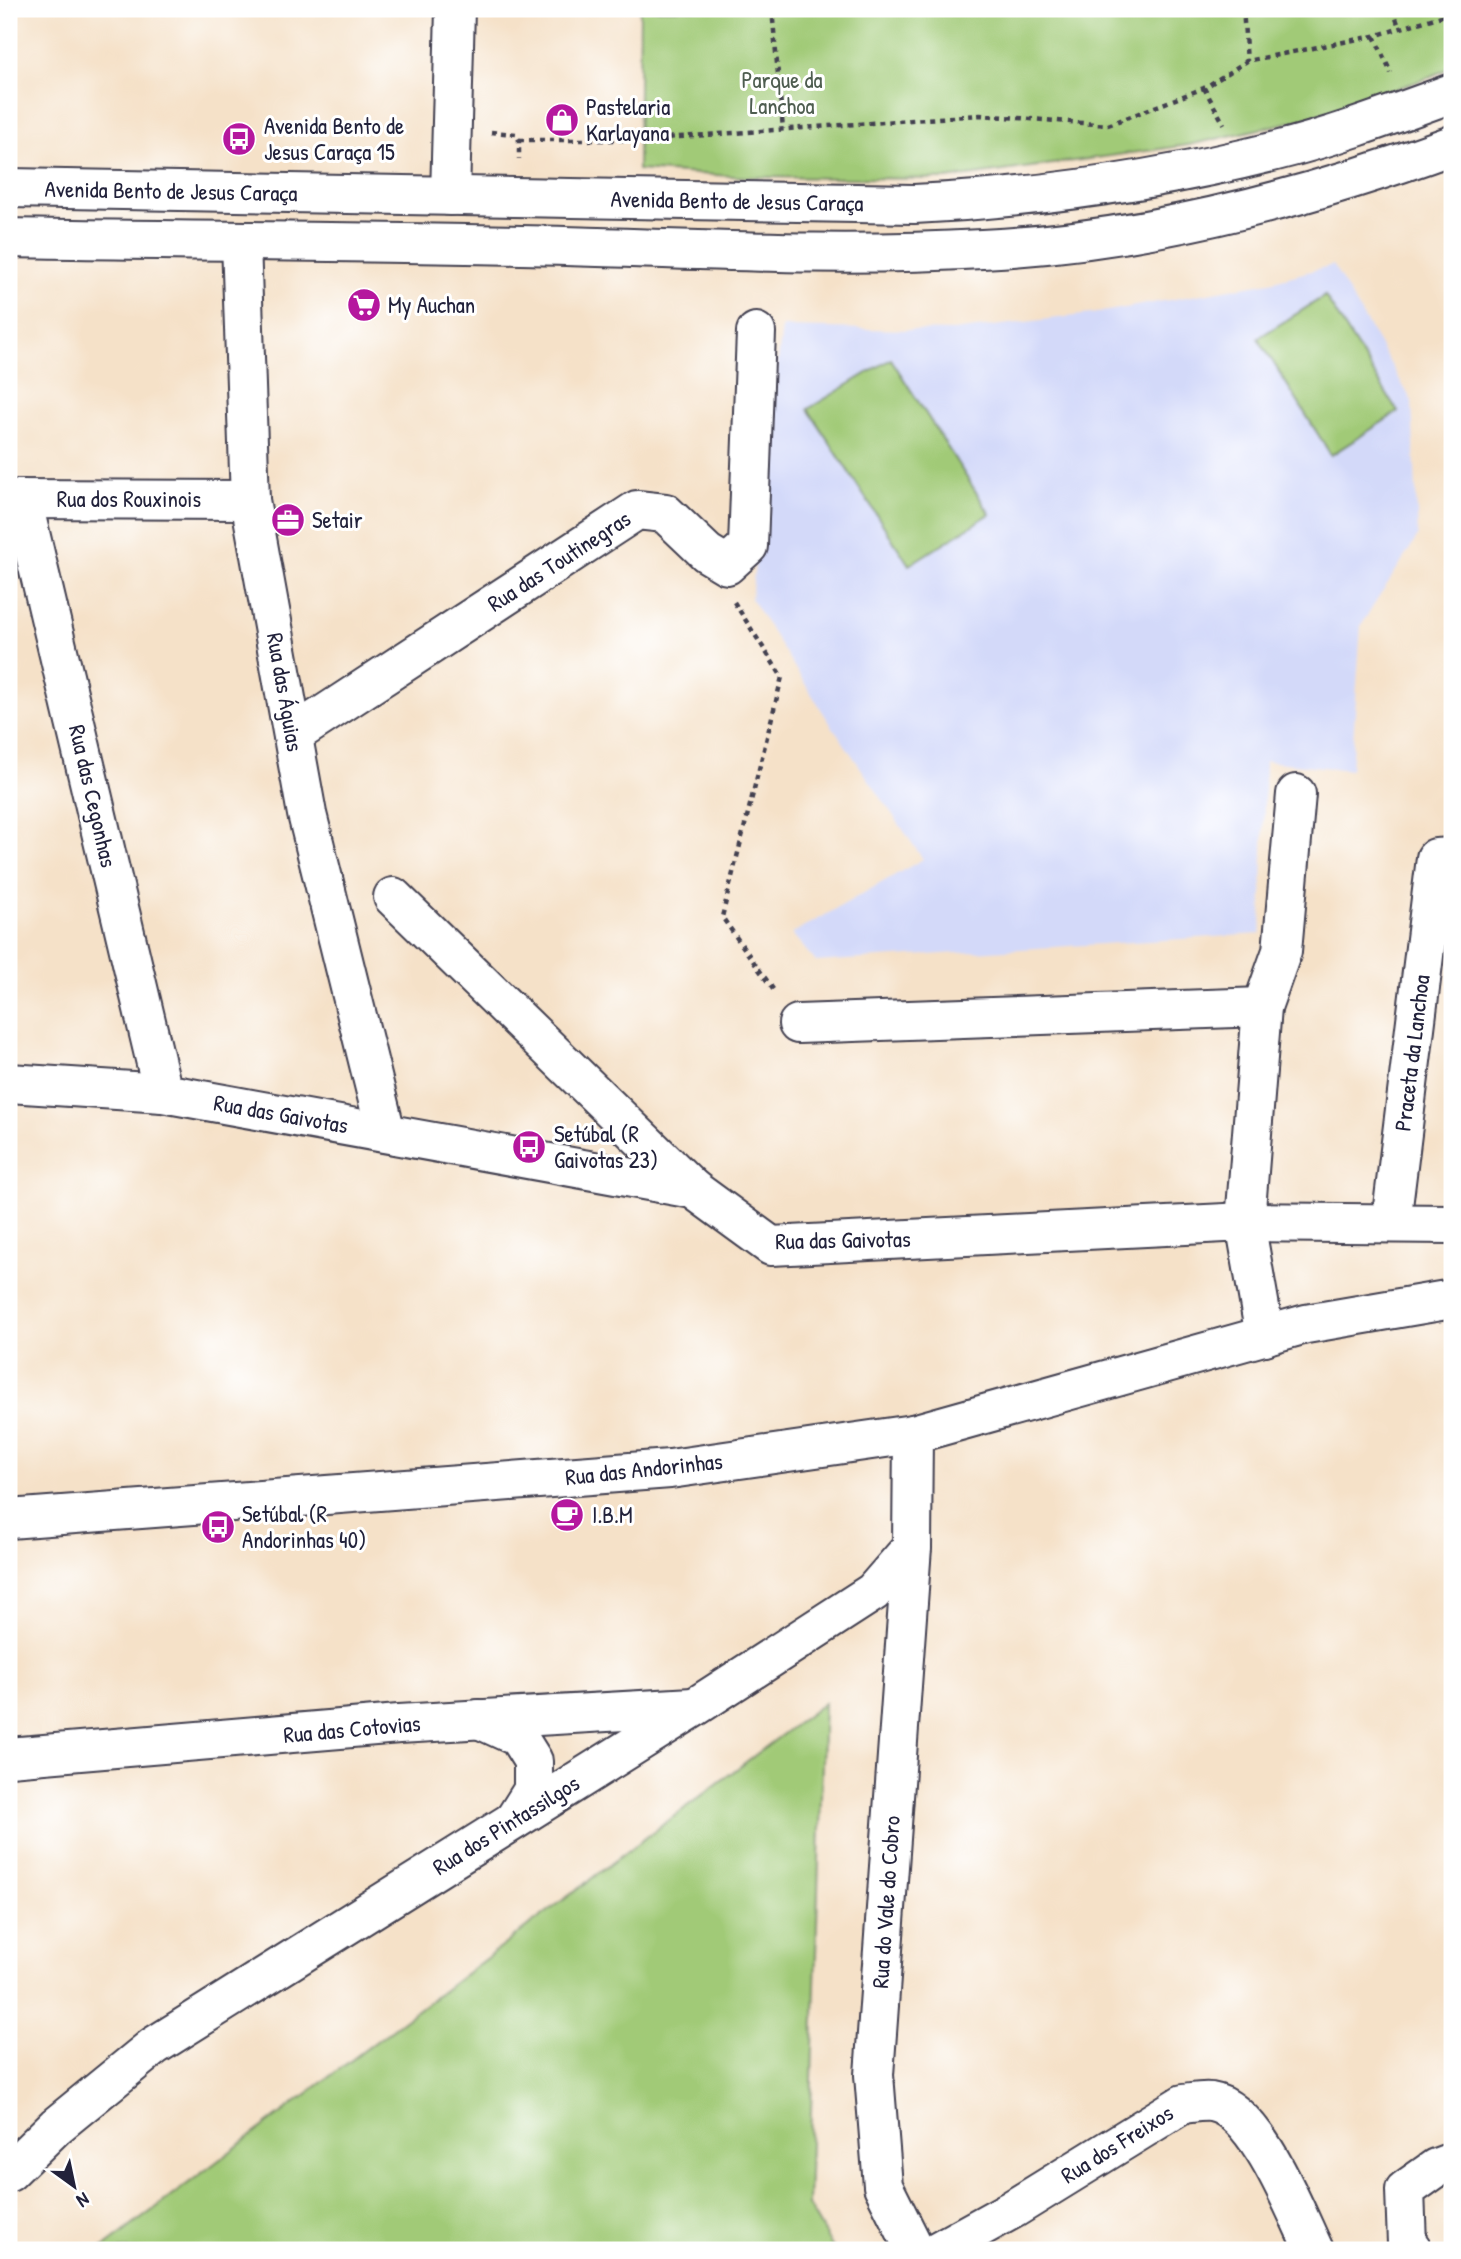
<svg xmlns="http://www.w3.org/2000/svg" width="1461" height="2259" font-family="'Patrick Hand',sans-serif">
<style>
.built{fill:#d3d9f9}
.green{fill:#a1ca77;stroke:#627659;stroke-width:2}
.lines{fill:none;stroke-linecap:round;stroke-linejoin:round}
.minor-casing{stroke:#423f50;stroke-width:42}
.major-casing{stroke:#423f50;stroke-width:42}
.path{stroke:#423f50;stroke-width:4.5;stroke-dasharray:5 5;stroke-linecap:butt}
.minor{stroke:#fff;stroke-width:38}
.major{stroke:#fff;stroke-width:38}
.labels{text-anchor:middle;stroke-width:6;stroke-linejoin:round;paint-order:stroke}
.park-label{font-size:23px;fill:#4e5d50;stroke:#fff}
.poi-label{font-size:23px;fill:#22223b;stroke:#fff;text-anchor:start}
.street-label{font-size:23px;fill:#22223b;stroke:#fff}
</style>
<rect width="100%" height="100%" fill="#fff"/>
<filter id="ink" filterUnits="userSpaceOnUse"><feTurbulence type="fractalNoise" baseFrequency=".0143" numOctaves="2"/><feDisplacementMap in="SourceGraphic" scale="14" xChannelSelector="R" yChannelSelector="G"/><feConvolveMatrix kernelMatrix="1 2 1 2 8 2 1 2 1" color-interpolation-filters="sRGB"/></filter>
<filter id="wash" filterUnits="userSpaceOnUse"><feTurbulence type="fractalNoise" baseFrequency=".00686" numOctaves="4" result="noise"/><feDisplacementMap in="SourceGraphic" scale="28" xChannelSelector="R" yChannelSelector="G"/><feGaussianBlur stdDeviation="1.57" result="paint"/><feColorMatrix in="noise" values="0 0 0 0 0 0 0 0 0 0 0 0 0 0 0 0 0 1.4 0 .05"/><feComposite in="paint" operator="in"/></filter>
<g filter="url(#wash)">
<rect width="100%" height="100%" fill="#f5e1c8"/>
<!-- built -->
<path class="built" d="M1333,265l79,136 6,135 -57,89 -10,145 -86,-9 -4,173 -445,28 -24,-28 131,-75 -95,-139 -77,-121 31,-272 171,4 138,-17 179,-32z"/>
<!-- green -->
<g class="green">
<path d="M640,9h812v58l-30,13 -114,38 -119,27 -243,34 -200,-2 -108,-7z"/>
<path d="M1325,296l73,116 -67,43 -73,-117z"/>
<path d="M891,359l99,155 -81,51 -101,-156z"/>
<path d="M824,1703l-16,502 26,45h-734z"/>
</g>
</g>
<g filter="url(#ink)">
<g class="lines">
<!-- minor casing -->
<g class="minor-casing">
<g id="minor">
<path d="M450,196l5,-187"/>
<path d="M241,242l9,258 57,314 79,319"/>
<path d="M9,499l241,1"/>
<path d="M22,499l141,594"/>
<path d="M293,735l344,-225 28,3 42,40 20,12 21,-19 8,-214"/>
<path d="M393,897l300,292"/>
<path d="M798,1024l464,-17"/>
<path d="M9,1083l154,10 530,96 78,57 474,-24 207,2"/>
<path d="M1391,1223l45,-365 16,-1"/>
<path d="M1265,1336l-20,-114 17,-215 20,-56 14,-157"/>
<path d="M9,1519l661,-50 243,-35 393,-110 146,-25"/>
<path d="M912,1547l-38,528 9,111 32,64"/>
<path d="M479,1719l39,18 15,24v29l-19,30"/>
<path d="M9,1757l390,-33 294,-17"/>
<path d="M9,2172l47,-46 98,-80 541,-339 178,-115 39,-45 1,-113"/>
<path d="M939,2250l74,-41 170,-105c9,-1 19,-3 28,-2 46,7 84,109 103,148"/>
<path d="M1412,2250l-5,-6 -2,-54 31,-22 16,-6"/>
</g>
</g>
<!-- major casing -->
<g class="major-casing">
<g id="major">
<path d="M9,188l905,16c124,-6 242,-23 362,-53 60,-15 118,-37 176,-58"/>
<path d="M9,238c171,3 341,3 512,7 154,3 308,13 461,4 161,-8 320,-49 470,-104"/>
</g>
</g>
<!-- path -->
<g class="path">
<path d="M772,9l11,120"/>
<path d="M1243,9l4,52"/>
<path d="M1393,9l6,18"/>
<path d="M1374,36l17,37"/>
<path d="M1204,88l20,36"/>
<path d="M491,132l25,2 3,6v19"/>
<path d="M519,140h119l342,-25 128,10 96,-37 43,-27 127,-25 71,-21 7,-5"/>
<path d="M734,602l48,75 -60,240 53,75"/>
</g>
<!-- minor -->
<use href="#minor" class="minor"/>
<!-- major -->
<use href="#major" class="major"/>
</g>
</g>
<!-- icons -->
<defs>
<g id="shop-disc" transform="scale(1.75)"><circle r="9.5" fill="#b5179e" stroke="#fff"/><path d="M-5-2.5h2.3a2.7 3.5 0 0 1 5.4 0H5L5.5 6h-11ZM-1.5-2.5h3a1.5 2.3 0 0 0-3 0Z" fill="#fff"/></g>
<g id="bus-disc" transform="scale(1.75)"><circle r="9.5" fill="#b5179e" stroke="#fff"/><path d="M-5-6H5V4H4V6H2V4H-2V6H-4V4H-5ZM-3.5-4V0h7V-4ZM-3.5 1.2v1.5H-2V1.2ZM2 1.2v1.5H3.5V1.2Z" fill="#fff"/></g>
<g id="supermarket-disc" transform="scale(1.75)"><circle r="9.5" fill="#b5179e" stroke="#fff"/><path d="M-6-5.5h2.5l.6 2H6L4.5 2H-2.5L-4.4-4H-6ZM-1.5 3.2a1.3 1.3 0 1 0 .1 0ZM3 3.2a1.3 1.3 0 1 0 .1 0Z" fill="#fff"/></g>
<g id="office-disc" transform="scale(1.75)"><circle r="9.5" fill="#b5179e" stroke="#fff"/><path d="M-6-3h4V-5.5h4V-3h4V5H-6ZM-1-4.5V-3h2v-1.5ZM-6 0V1H6V0Z" fill="#fff"/></g>
<g id="cafe-disc" transform="scale(1.75)"><circle r="9.5" fill="#b5179e" stroke="#fff"/><path d="M-5.5-4.5H6V0H3Q3 3.5 0 3.5H-2.5Q-5.5 3.5-5.5 0ZM3-3.2v2h1.7v-2ZM-6 4.5H4V6H-6Z" fill="#fff"/></g>
</defs>
<g fill-rule="evenodd">
<use href="#shop-disc" x="562" y="120"/>
<use href="#bus-disc" x="239" y="139"/>
<use href="#supermarket-disc" x="364" y="305"/>
<use href="#office-disc" x="288" y="520"/>
<use href="#bus-disc" x="529" y="1147"/>
<use href="#cafe-disc" x="567" y="1515"/>
<use href="#bus-disc" x="218" y="1527"/>
</g>
<g class="labels">
<!-- park labels -->
<g class="park-label">
<text x="782" y="88">Parque da<tspan x="782" dy="26">Lanchoa</tspan></text>
</g>
<!-- poi labels -->
<g class="poi-label">
<text x="586" y="115">Pastelaria<tspan x="586" dy="26">Karlayana</tspan></text>
<text x="264" y="134">Avenida Bento de<tspan x="264" dy="26">Jesus Caraça 15</tspan></text>
<text x="388" y="313">My Auchan</text>
<text x="312" y="528">Setair</text>
<text x="554" y="1142">Setúbal (R<tspan x="554" dy="26">Gaivotas 23)</tspan></text>
<text x="242" y="1522">Setúbal (R<tspan x="242" dy="26">Andorinhas 40)</tspan></text>
<text x="592" y="1523">I.B.M</text>
</g>
<!-- street labels -->
<g class="street-label">
<text transform="translate(171 191) rotate(1)" y="8">Avenida Bento de Jesus Caraça</text>
<text transform="translate(737 201) rotate(1)" y="8">Avenida Bento de Jesus Caraça</text>
<text x="129" y="507">Rua dos Rouxinois</text>
<text transform="translate(559 561) rotate(-33)" y="8">Rua das Toutinegras</text>
<text transform="translate(285 692) rotate(80)" y="8">Rua das Águias</text>
<text transform="translate(93 796) rotate(77)" y="8">Rua das Cegonhas</text>
<text transform="translate(1412 1053) rotate(-83)" y="8">Praceta da Lanchoa</text>
<text transform="translate(281 1114) rotate(10)" y="8">Rua das Gaivotas</text>
<text transform="translate(843 1240) rotate(-1)" y="8">Rua das Gaivotas</text>
<text transform="translate(644 1469) rotate(-6)" y="8">Rua das Andorinhas</text>
<text transform="translate(352 1729) rotate(-5)" y="8">Rua das Cotovias</text>
<text transform="translate(506 1825) rotate(-32)" y="8">Rua dos Pintassilgos</text>
<text transform="translate(886 1902) rotate(-86)" y="8">Rua do Vale do Cobro</text>
<text transform="translate(1117 2144) rotate(-32)" y="8">Rua dos Freixos</text>
</g>
</g>
<!-- margin -->
<rect width="1461" height="2259" fill="none" stroke="#fff" stroke-width="35"/>
<!-- north arrow -->
<g transform="translate(74 2186) rotate(147)" stroke="#ffffff" stroke-width="5" paint-order="stroke">
<path d="M0-5L12 26L0 18L-12 26Z" fill="#22223b"/>
<text y="-10" font-size="19" font-weight="bold" text-anchor="middle" fill="#22223b">N</text>
</g>
</svg>
